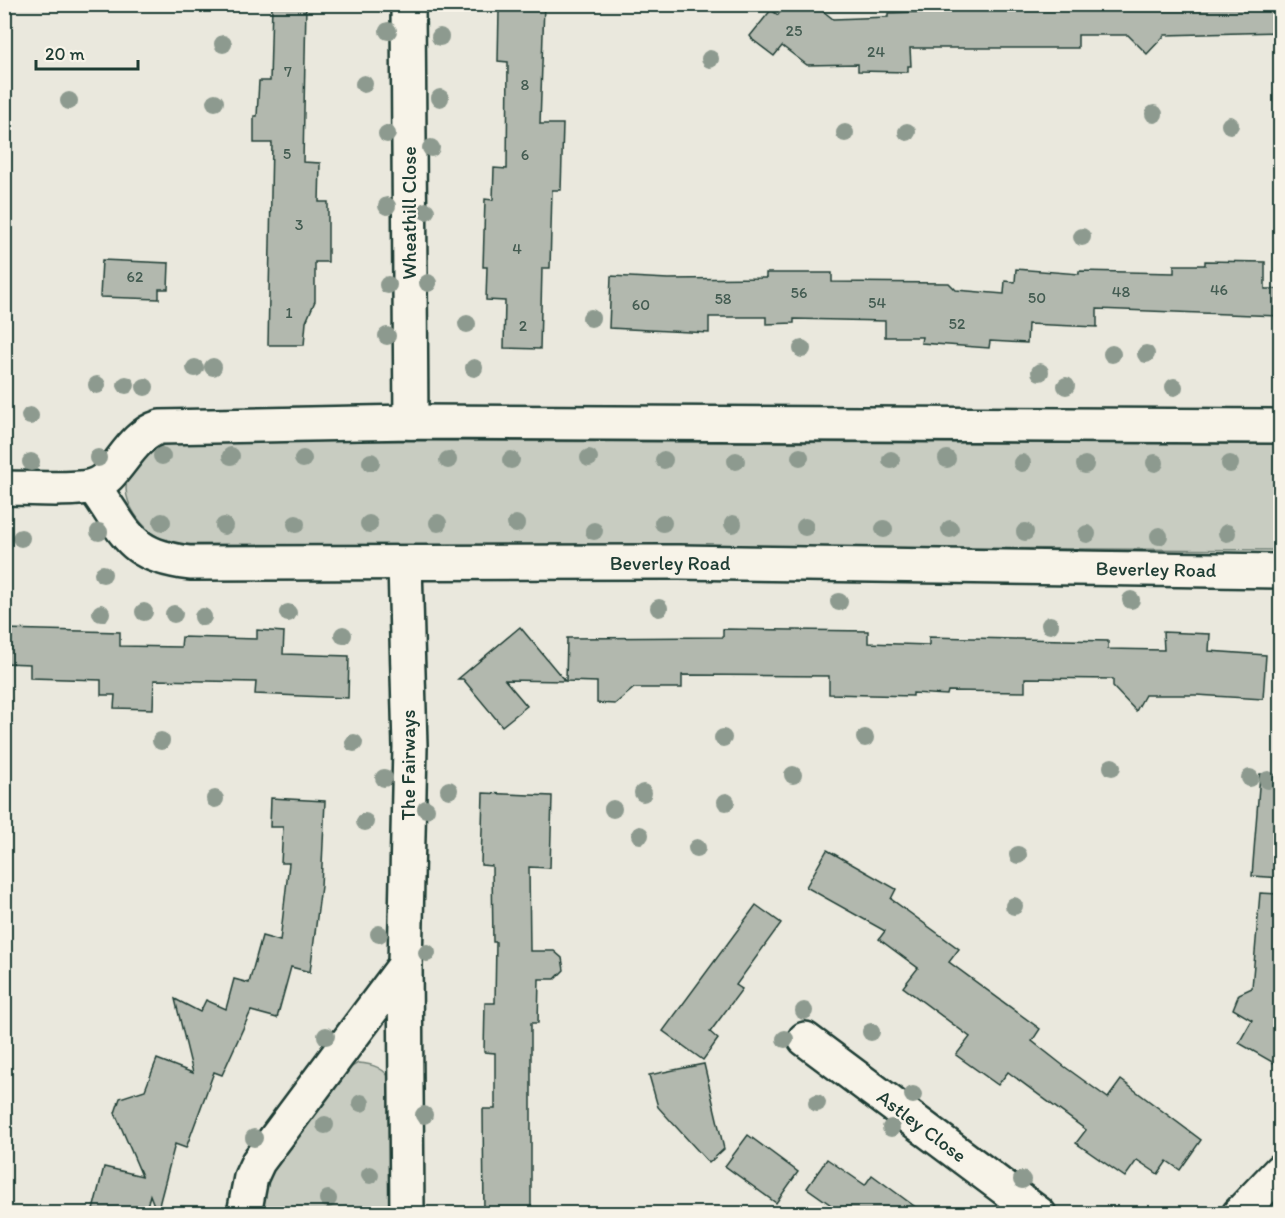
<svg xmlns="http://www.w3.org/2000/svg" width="1285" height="1218" font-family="Itim,sans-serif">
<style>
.green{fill:#c8ccc1;stroke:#74847a;stroke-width:1.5}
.building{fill:#b2b8ae;stroke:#1f3d34;stroke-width:1.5}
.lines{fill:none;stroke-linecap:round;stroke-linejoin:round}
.street-casing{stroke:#1f3d34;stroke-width:38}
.street{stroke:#f7f3e8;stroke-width:33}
.tree{fill:#8d9a8f}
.labels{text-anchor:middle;stroke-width:4.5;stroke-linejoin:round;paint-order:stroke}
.number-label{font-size:16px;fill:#445c52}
.street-label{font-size:20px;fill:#1f3d34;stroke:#f7f3e8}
</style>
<rect width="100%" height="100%" fill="#eae8dd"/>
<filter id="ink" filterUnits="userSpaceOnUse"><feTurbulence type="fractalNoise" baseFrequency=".0167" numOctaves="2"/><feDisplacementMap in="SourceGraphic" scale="12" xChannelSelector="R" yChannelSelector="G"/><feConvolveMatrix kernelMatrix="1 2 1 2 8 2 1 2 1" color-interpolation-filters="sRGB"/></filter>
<g filter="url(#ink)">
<!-- green -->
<g class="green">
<path d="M160,440l1120,4v106l-1111,-6c-23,-10 -55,-45 -38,-72 7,-12 20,-22 29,-32z"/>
<path d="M358,1063c15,1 27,5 34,19l1,131 -135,1 8,-41 79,-102z"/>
</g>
<!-- building -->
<g class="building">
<path d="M272,4h34l-3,158 17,1 -1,39h9v60h-13v39l-9,21 -2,23h-36l4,-202h-18v-27h3l2,-35h11z"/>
<path d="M507,4h37l-4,120h23l-2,66h-9l-2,78h-8l-2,81 -36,-1 1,-47 -19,-1 1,-33h-4l2,-68 8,1 1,-32 13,1 1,-107 -10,-1 1,-50h8z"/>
<path d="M786,4h28l19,15 55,-2v-4l32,-1v-8h361v28l-116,3 -18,19 -19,-19h-50v13h-168l1,18h-3v6l-50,-1v-7l-51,1 -25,-19 -8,10 -21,-16 -3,-4 21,-26 7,5z"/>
<path d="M102,260l67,3 -1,26h-9v10l-59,-2z"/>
<path d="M1205,261l60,1v27h16v27l-184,-7v18l-69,-3 -1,19 -37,-2 -1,7 -68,-5 1,-6h-37v-16l-91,-2v4l-28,1v-7h-57v16l-100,-5 2,-52 57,3 98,-1v-5h66v9l117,1 7,7 48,4 1,-13 10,1 1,-13 63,5v-3l95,2v-8h31z"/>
<path d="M520,627l45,54 -60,-1 22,26 -25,20 -39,-47h-5z"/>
<path d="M4,629l116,3v14l61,1 1,-10 75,2v-9l27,2 -1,22 66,2 -1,42 -93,-4 1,-12 -102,-2 -1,29 -39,-1 1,-13h-14v-15l-71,-2v-14l-26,-1z"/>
<path d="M723,629l145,2v12l61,2v-8l179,4v8l56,1 -1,-18 47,2 -1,17 57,4 -3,44 -67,-4h-51l-9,16 -23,-24v-8l-88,-1v14l-77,-1 -1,4 -34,-2v3l-84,-2v-18l-147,-1v13h-48l-19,16 -18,-1v-21l-31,-1 1,-43 156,-1z"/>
<path d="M1260,774l21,1v103l-29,-2z"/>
<path d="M483,793l69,3 -2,72 -21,-1 1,84h24l8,7 2,12 -9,9h-16l-1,44h-7v191h-47l-1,-105h12v-56l-11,-1 1,-49h10l1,-61h-3l-1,-76 -11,-1z"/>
<path d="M271,798l54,3 -4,85 -11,86 -19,-5 -14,51 -26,-7 -29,64 -8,-3 -28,76 -11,-4 -18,69 -7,-18 -5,19h-53l12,-47 38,9 -27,-63 5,-15 25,-8 12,-31 36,14 -18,-74 25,13 6,-12 20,9 8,-30 15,4 13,-47 18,5 9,-78h-8l2,-36h-13z"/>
<path d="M827,850l69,39 -5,10 68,50 -10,13 91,67 -8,12 33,26 43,31 13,-18 80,60 -21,30 -13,-9 -9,13 -21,-14 -12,17 -49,-34 10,-13 -78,-58 -10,13 -42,-30 14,-18 -67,-50 15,-19 -39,-29 6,-8 -79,-44z"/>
<path d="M1260,893l21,1v173l-42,-24 13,-23 -19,-11 6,-15 13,-6z"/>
<path d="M756,905l25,18 -45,62 6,4 -32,43 8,7 -15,21 -40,-29z"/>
<path d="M704,1064l20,85 -15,14 -51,-56 -9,-32z"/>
<path d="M748,1135l50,37 -22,31 -51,-37z"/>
<path d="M827,1159l38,26 7,-10 53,39h-81l-37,-26z"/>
</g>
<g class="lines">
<!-- street casing -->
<g class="street-casing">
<g id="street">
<path d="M408,4l3,418"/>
<path d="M93,486c35,47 33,69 97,77l489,-1 601,9"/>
<path d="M4,488c21,0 71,3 88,-2 26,-7 35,-49 68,-59l251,-5 869,4"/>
<path d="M405,564l5,183 -5,218 2,249"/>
<path d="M805,1039l234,175"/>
<path d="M244,1214l7,-37 7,-15 147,-197"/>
<path d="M1239,1214l41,-43"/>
</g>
</g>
<!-- street -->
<use href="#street" class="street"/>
</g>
<!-- trees -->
<g class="tree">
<circle cx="388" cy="31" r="9"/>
<circle cx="440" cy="37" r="9"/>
<circle cx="223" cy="44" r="9"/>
<circle cx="710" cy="59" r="9"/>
<circle cx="364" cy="84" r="9"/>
<circle cx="440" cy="98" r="9"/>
<circle cx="69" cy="101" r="9"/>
<circle cx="215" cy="102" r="9"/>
<circle cx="1154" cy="114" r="9"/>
<circle cx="1230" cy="125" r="9"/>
<circle cx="907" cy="132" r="9"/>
<circle cx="845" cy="133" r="9"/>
<circle cx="387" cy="134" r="9"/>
<circle cx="431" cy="148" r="9"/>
<circle cx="387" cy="206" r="9"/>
<circle cx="426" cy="211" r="9"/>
<circle cx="1082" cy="237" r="9"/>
<circle cx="428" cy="283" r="9"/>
<circle cx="388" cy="285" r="9"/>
<circle cx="591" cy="318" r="9"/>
<circle cx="467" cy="324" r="9"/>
<circle cx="387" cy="336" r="9"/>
<circle cx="802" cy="349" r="9"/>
<circle cx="1112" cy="354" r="9"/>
<circle cx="1146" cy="354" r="9"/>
<circle cx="213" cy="367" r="9"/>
<circle cx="195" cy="368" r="9"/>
<circle cx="474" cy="368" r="9"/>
<circle cx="1040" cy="372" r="9"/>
<circle cx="97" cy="385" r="9"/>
<circle cx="126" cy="385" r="9"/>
<circle cx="1066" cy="386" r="9"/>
<circle cx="145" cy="387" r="9"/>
<circle cx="1174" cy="387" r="9"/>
<circle cx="30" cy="416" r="9"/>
<circle cx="162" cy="456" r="9"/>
<circle cx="231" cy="456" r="9"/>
<circle cx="800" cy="457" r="9"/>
<circle cx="98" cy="458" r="9"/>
<circle cx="589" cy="458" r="9"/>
<circle cx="303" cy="459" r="9"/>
<circle cx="947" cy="459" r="9"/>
<circle cx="448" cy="460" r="9"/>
<circle cx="511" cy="460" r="9"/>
<circle cx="664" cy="460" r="9"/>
<circle cx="891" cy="460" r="9"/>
<circle cx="736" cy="461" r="9"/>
<circle cx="31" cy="462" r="9"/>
<circle cx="371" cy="462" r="9"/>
<circle cx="1022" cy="463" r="9"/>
<circle cx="1155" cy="463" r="9"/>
<circle cx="1230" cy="464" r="9"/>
<circle cx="1085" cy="465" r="9"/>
<circle cx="162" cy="522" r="9"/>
<circle cx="438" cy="523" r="9"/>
<circle cx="663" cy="523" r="9"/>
<circle cx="296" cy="524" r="9"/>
<circle cx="369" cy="524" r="9"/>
<circle cx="516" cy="524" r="9"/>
<circle cx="733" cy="524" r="9"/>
<circle cx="224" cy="526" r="9"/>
<circle cx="805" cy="527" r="9"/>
<circle cx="884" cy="529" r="9"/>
<circle cx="950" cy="529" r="9"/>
<circle cx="594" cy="531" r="9"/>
<circle cx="99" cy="532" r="9"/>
<circle cx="1025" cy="532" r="9"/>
<circle cx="1227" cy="533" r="9"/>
<circle cx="1087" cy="534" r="9"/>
<circle cx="1159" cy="536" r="9"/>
<circle cx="21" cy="538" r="9"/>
<circle cx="103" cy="574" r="9"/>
<circle cx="1131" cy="600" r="9"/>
<circle cx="839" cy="602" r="9"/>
<circle cx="659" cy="608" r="9"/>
<circle cx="144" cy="612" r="9"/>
<circle cx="101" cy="613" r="9"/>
<circle cx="288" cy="613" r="9"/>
<circle cx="174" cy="614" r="9"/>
<circle cx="203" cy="617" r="9"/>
<circle cx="1050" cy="625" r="9"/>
<circle cx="343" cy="635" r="9"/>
<circle cx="723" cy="738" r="9"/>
<circle cx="865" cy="738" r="9"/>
<circle cx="161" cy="741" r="9"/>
<circle cx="354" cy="743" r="9"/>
<circle cx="1112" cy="767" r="9"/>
<circle cx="793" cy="775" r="9"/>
<circle cx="384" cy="778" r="9"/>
<circle cx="1250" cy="778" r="9"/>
<circle cx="1268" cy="780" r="9"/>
<circle cx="449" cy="790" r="9"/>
<circle cx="643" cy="793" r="9"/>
<circle cx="215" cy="799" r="9"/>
<circle cx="726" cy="802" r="9"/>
<circle cx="426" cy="809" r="9"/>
<circle cx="613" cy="809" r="9"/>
<circle cx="365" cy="822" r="9"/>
<circle cx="640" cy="835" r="9"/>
<circle cx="697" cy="848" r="9"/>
<circle cx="1018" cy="855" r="9"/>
<circle cx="1014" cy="906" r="9"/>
<circle cx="379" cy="934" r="9"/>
<circle cx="427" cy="953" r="9"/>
<circle cx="804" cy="1011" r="9"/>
<circle cx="871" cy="1032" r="9"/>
<circle cx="326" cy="1036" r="9"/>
<circle cx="785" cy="1039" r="9"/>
<circle cx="913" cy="1095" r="9"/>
<circle cx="361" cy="1103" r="9"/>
<circle cx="817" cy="1103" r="9"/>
<circle cx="424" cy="1115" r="9"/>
<circle cx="325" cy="1125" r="9"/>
<circle cx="891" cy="1128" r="9"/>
<circle cx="254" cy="1138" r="9"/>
<circle cx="370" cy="1175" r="9"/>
<circle cx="1022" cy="1180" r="9"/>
<circle cx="328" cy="1199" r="9"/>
</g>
</g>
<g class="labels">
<!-- number labels -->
<g class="number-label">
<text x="794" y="36">25</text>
<text x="876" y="57">24</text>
<text x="288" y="77">7</text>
<text x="525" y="90">8</text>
<text x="287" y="159">5</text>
<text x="525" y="160">6</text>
<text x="299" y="230">3</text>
<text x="517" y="254">4</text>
<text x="135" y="282">62</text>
<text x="1219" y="295">46</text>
<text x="1121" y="297">48</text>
<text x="799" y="298">56</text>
<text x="1037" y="303">50</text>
<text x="723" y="304">58</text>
<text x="877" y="308">54</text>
<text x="641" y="310">60</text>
<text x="289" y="318">1</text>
<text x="957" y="329">52</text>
<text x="523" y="331">2</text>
</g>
<!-- street labels -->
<g class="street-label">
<text transform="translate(409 213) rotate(-90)" y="7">Wheathill Close</text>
<text x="670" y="570">Beverley Road</text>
<text transform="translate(1156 569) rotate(1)" y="7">Beverley Road</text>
<text transform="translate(408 765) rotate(-90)" y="7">The Fairways</text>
<text transform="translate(922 1126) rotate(37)" y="7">Astley Close</text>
</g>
</g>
<!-- margin -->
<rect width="1285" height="1218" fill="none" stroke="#f7f3e8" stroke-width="24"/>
<rect x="12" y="12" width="1261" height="1194" fill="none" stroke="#1f3d34" stroke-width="2" filter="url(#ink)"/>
<!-- scale -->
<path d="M36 60v9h102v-9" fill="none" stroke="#1f3d34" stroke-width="3"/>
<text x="45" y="60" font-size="18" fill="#1f3d34" stroke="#f7f3e8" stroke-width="4.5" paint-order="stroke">20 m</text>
</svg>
